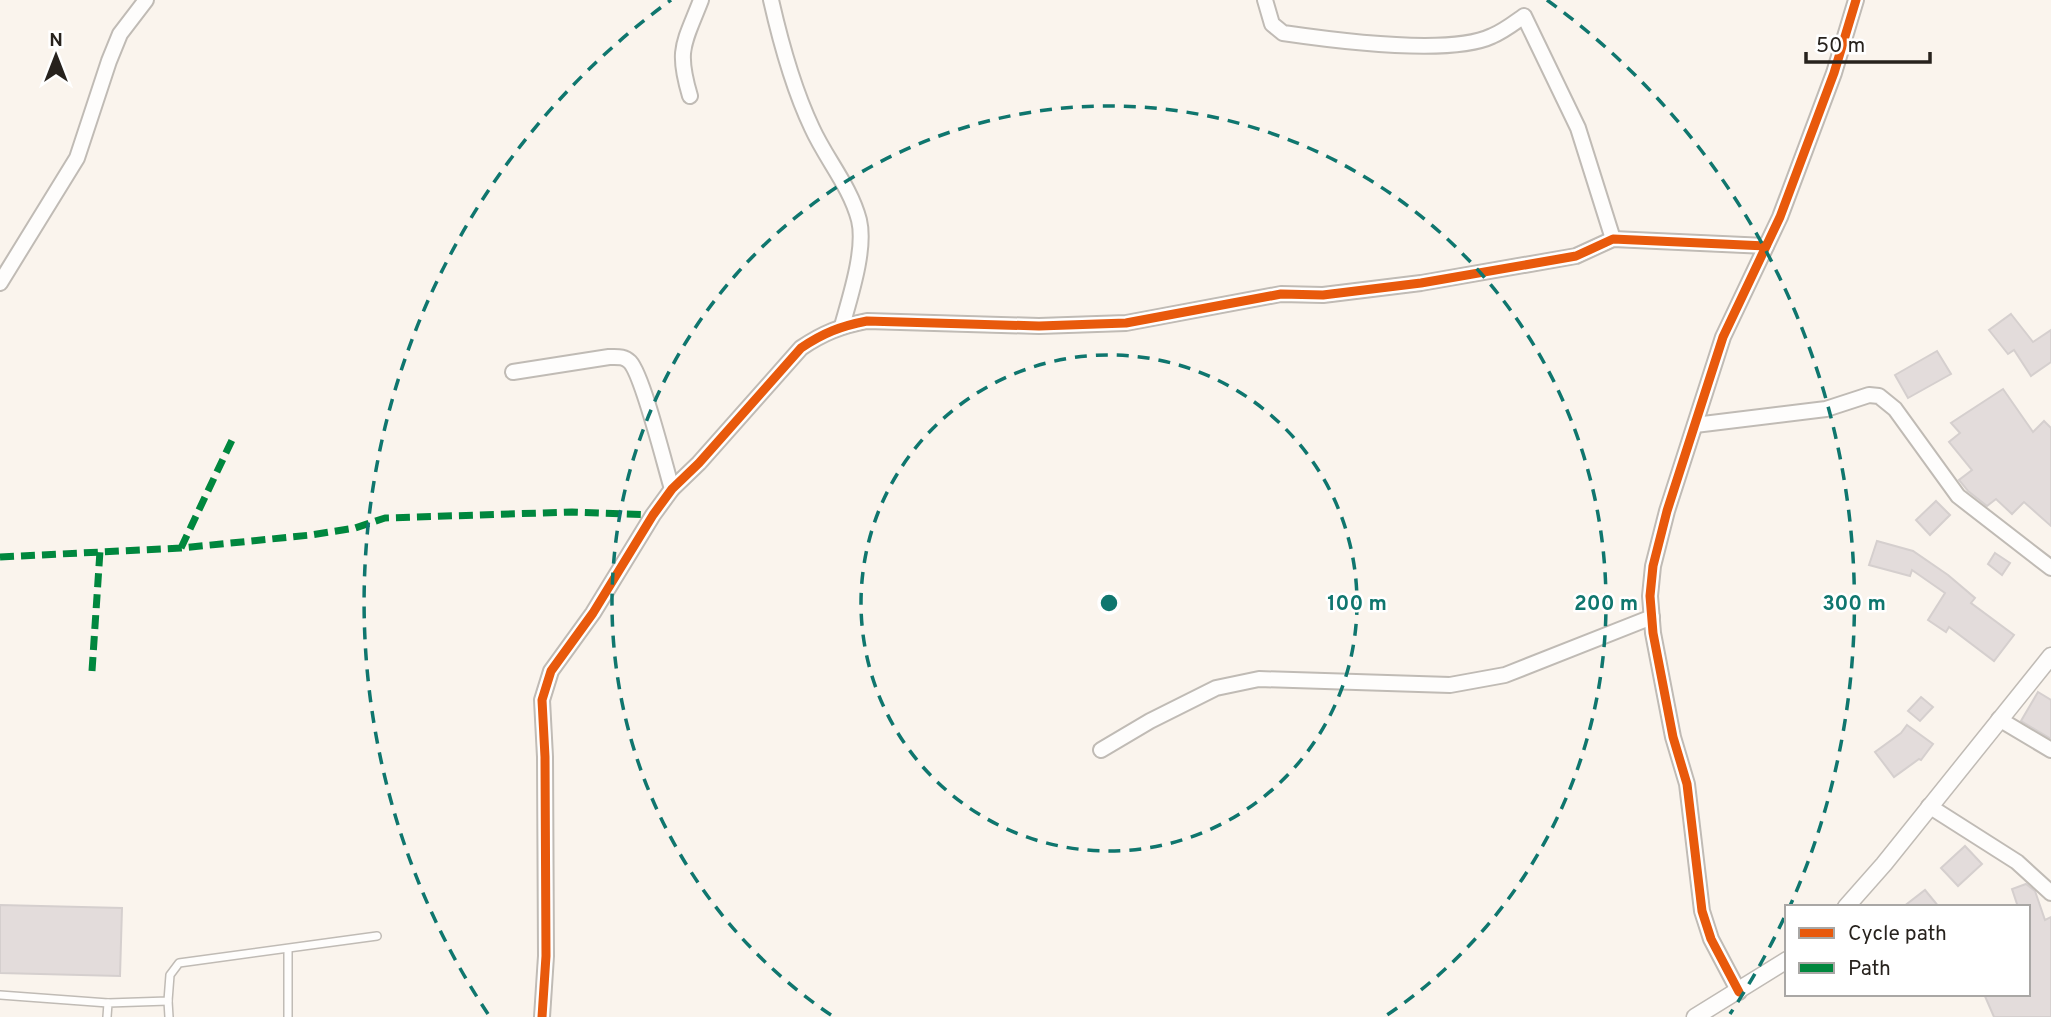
<svg xmlns="http://www.w3.org/2000/svg" width="2051" height="1017" font-family="Overpass,sans-serif">
<style>
.building{fill:#e3dcdb;stroke:#d5cfce;stroke-width:2}
.lines{fill:none;stroke-linecap:round;stroke-linejoin:round}
.service-casing{stroke:#c0bbb5;stroke-width:10}
.minor-casing{stroke:#c0bbb5;stroke-width:18}
.tertiary-casing{stroke:#c0bbb5;stroke-width:19}
.service{stroke:#fefdfc;stroke-width:7}
.minor{stroke:#fefdfc;stroke-width:14}
.tertiary{stroke:#fefdfc;stroke-width:16}
.quiet{stroke:#00873e;stroke-width:7;stroke-dasharray:14 7;stroke-linecap:butt}
.cycleway-casing{stroke:#fff;stroke-width:13}
.cycleway{stroke:#e8590c;stroke-width:9}
.ring{fill:none;stroke:#0f766e;stroke-width:3.5;stroke-dasharray:12 9}
.centre{fill:#0f766e;stroke:#fff;stroke-width:3.5}
.ring-label{font-size:21px;text-anchor:middle;font-weight:bold;fill:#0f766e;stroke:#fff;stroke-width:5;stroke-linejoin:round;paint-order:stroke}
</style>
<rect width="100%" height="100%" fill="#faf4ed"/>
<!-- building -->
<g class="building">
<path d="M2011,314l22,28 18,-12v32l-20,14 -17,-26 -6,4 -19,-24z"/>
<path d="M1937,351l14,23 -43,24 -13,-23z"/>
<path d="M2003,389l30,43 11,-11 7,7v98l-27,-24 -12,12 -16,-15 -9,7 -19,-15 -9,-11 13,-10 -23,-28 11,-9 -9,-10z"/>
<path d="M1936,501l14,14 -20,20 -14,-15z"/>
<path d="M1877,541l36,10 35,24 27,23 -4,5 43,32 -20,26 -45,-34 -3,5 -18,-12 17,-27 -33,-23 -2,6 -41,-11z"/>
<path d="M1995,553l15,10 -8,12 -14,-11z"/>
<path d="M2038,692l13,8v39l-30,-18z"/>
<path d="M1921,697l12,10 -13,14 -12,-10z"/>
<path d="M1907,725l26,19 -12,16 -2,-1 -25,18 -19,-25 26,-19z"/>
<path d="M1965,846l17,18 -24,22 -17,-18z"/>
<path d="M2026,884l9,7 10,29 6,-3v100h-57l-10,-23h44v-87h-10l-6,-18z"/>
<path d="M1925,890l14,17h-36z"/>
<path d="M0,905l122,3 -2,68 -120,-3z"/>
</g>
<g class="lines">
<!-- service casing -->
<g class="service-casing">
<g id="service">
<path d="M288,949v68"/>
<path d="M0,995l108,8"/>
<path d="M168,1001l1,16"/>
<path d="M107,1017l1,-14 60,-2 2,-26 9,-12 198,-27"/>
</g>
</g>
<!-- minor casing -->
<g class="minor-casing">
<g id="minor">
<path d="M771,0c10,44 22,88 41,128 14,31 38,58 47,92 7,29 -9,77 -17,106"/>
<path d="M1265,0l7,24 11,9c48,7 167,23 209,3 12,-5 22,-13 32,-20l54,112 35,111"/>
<path d="M690,96c-14,-47 -6,-52 11,-96"/>
<path d="M0,283l77,-125 32,-97 11,-27 26,-34"/>
<path d="M513,372l96,-15c9,0 15,-1 21,5 13,14 35,104 42,127"/>
<path d="M1695,425l131,-16 43,-14 10,1 16,13 63,87 93,72"/>
<path d="M1999,719l52,31"/>
<path d="M1101,750l49,-29 66,-33 43,-9 191,6 55,-10 147,-58"/>
<path d="M1929,806l88,56 34,31"/>
<path d="M1739,992l-28,-53 -9,-28 -15,-127 -14,-47 -20,-104 -3,-37 3,-30 14,-55 56,-174 57,-120 54,-144 22,-73"/>
<path d="M542,1017l4,-61 -1,-199 -3,-57 9,-29 42,-58 60,-98 19,-26 27,-26 102,-115c22,-15 40,-22 66,-27l172,5 87,-3 155,-29 42,1 98,-12 155,-27 37,-17 153,7"/>
</g>
</g>
<!-- tertiary casing -->
<g class="tertiary-casing">
<g id="tertiary">
<path d="M1846,907l38,-43 167,-208"/>
<path d="M1695,1017l92,-57"/>
</g>
</g>
<!-- service -->
<use href="#service" class="service"/>
<!-- minor -->
<use href="#minor" class="minor"/>
<!-- tertiary -->
<use href="#tertiary" class="tertiary"/>
<!-- quiet -->
<g class="quiet">
<path d="M181,548l51,-108"/>
<path d="M0,557l181,-9 130,-13 44,-7 30,-10 187,-6 81,3"/>
<path d="M92,671l8,-120"/>
</g>
<!-- cycleway casing -->
<g class="cycleway-casing">
<g id="cycleway">
<path d="M1739,992l-28,-53 -9,-28 -15,-127 -14,-47 -20,-104 -3,-37 3,-30 14,-55 56,-174 57,-120 54,-144 22,-73"/>
<path d="M542,1017l4,-61 -1,-199 -3,-57 9,-29 42,-58 60,-98 19,-26 27,-26 102,-115c22,-15 40,-22 66,-27l172,5 87,-3 155,-29 42,1 98,-12 155,-27 37,-17 153,7"/>
</g>
</g>
<!-- cycleway -->
<use href="#cycleway" class="cycleway"/>
</g>
<!-- distance rings -->
<g class="ring">
<circle cx="1109" cy="603" r="248"/>
<path d="M831 1015A497 497 0 1 1 1387 1015"/>
<path d="M1784 918A745 745 0 0 1 1730 1014M488 1014A745 745 0 0 1 671 0M1547 0A745 745 0 0 1 1790 906"/>
</g>
<circle cx="1109" cy="603" r="10" class="centre"/>
<g class="ring-label">
<text x="1357" y="610">100 m</text>
<text x="1606" y="610">200 m</text>
<text x="1854" y="610">300 m</text>
</g>
<!-- legend -->
<rect x="1785" y="905" width="245" height="91" fill="#ffffff" stroke="#a9a7a5" stroke-width="2"/>
<rect x="1799" y="928" width="35" height="10" fill="#e8590c" stroke="#a9a7a5" stroke-width="2"/>
<text x="1848" y="940" font-size="21" fill="#27221d">Cycle path</text>
<rect x="1799" y="963" width="35" height="10" fill="#00873e" stroke="#a9a7a5" stroke-width="2"/>
<text x="1848" y="975" font-size="21" fill="#27221d">Path</text>
<!-- north arrow -->
<g transform="translate(56 56)" stroke="#ffffff" stroke-width="5" paint-order="stroke">
<path d="M0-5L12 26L0 18L-12 26Z" fill="#27221d"/>
<text y="-10" font-size="19" font-weight="bold" text-anchor="middle" fill="#27221d">N</text>
</g>
<!-- scale -->
<path d="M1806 52v10h124v-10" fill="none" stroke="#27221d" stroke-width="3.5"/>
<text x="1816" y="52" font-size="21" fill="#27221d" stroke="#ffffff" stroke-width="5" paint-order="stroke">50 m</text>
</svg>
